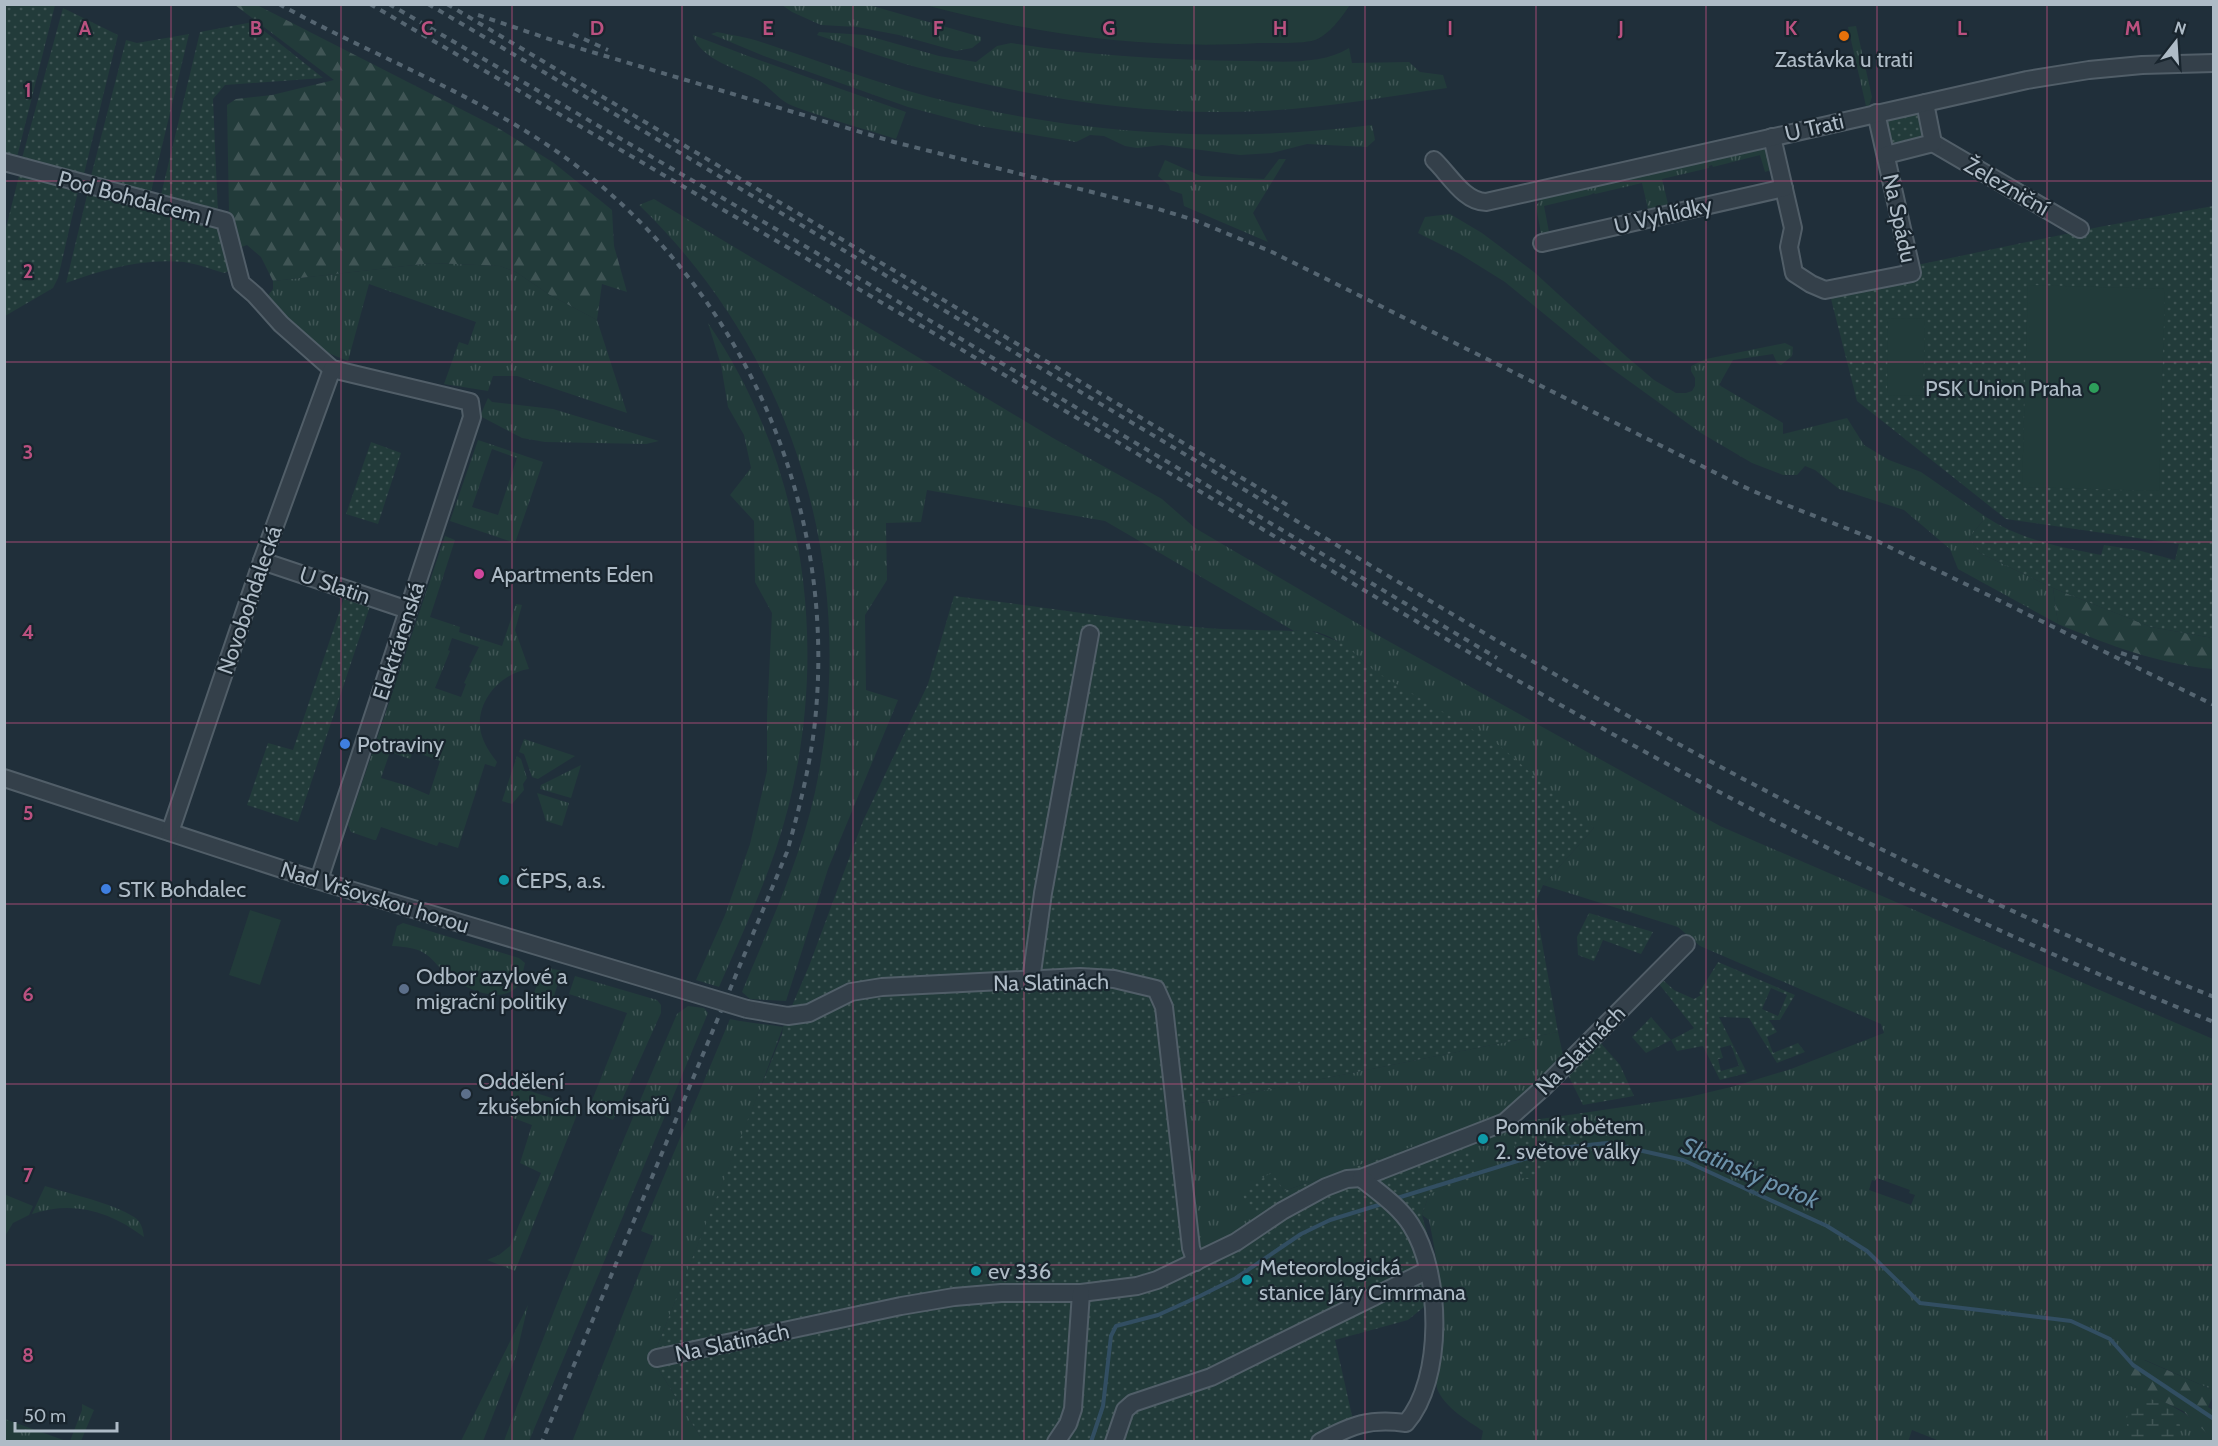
<svg xmlns="http://www.w3.org/2000/svg" width="2218" height="1446" font-family="Cabin,sans-serif">
<style>
.grass{fill:url(#grass-tufts);fill-rule:evenodd}
.forest{fill:url(#forest-firs)}
.wetland{fill:url(#wetland-marsh)}
.park{fill:url(#park-dots);fill-rule:evenodd}
.pitch{fill:#223b3a}
.lines{fill:none;stroke-linecap:round;stroke-linejoin:round}
.stream{stroke:#324e62;stroke-width:4}
.minor-casing{stroke:#515e68;stroke-width:20}
.minor{stroke:#34404a;stroke-width:16}
.rail{stroke:#556571;stroke-width:4;stroke-dasharray:6 6;stroke-linecap:butt}
.minor-bridge-casing{stroke:#515e68;stroke-width:20;stroke-linecap:butt}
.minor-bridge{stroke:#34404a;stroke-width:16}
.grid{fill:none;stroke:#bb5180;stroke-width:1.5;stroke-opacity:0.55}
.food-dot{fill:#e8710a;stroke:#19252e;stroke-width:2}
.leisure-dot{fill:#2e9e5b;stroke:#19252e;stroke-width:2}
.hotel-dot{fill:#d1479c;stroke:#19252e;stroke-width:2}
.shop-dot{fill:#3f7fe0;stroke:#19252e;stroke-width:2}
.culture-dot{fill:#0f9aa8;stroke:#19252e;stroke-width:2}
.service-dot{fill:#5c6f8a;stroke:#19252e;stroke-width:2}
.labels{text-anchor:middle;stroke-width:4.5;stroke-linejoin:round;paint-order:stroke}
.poi-label{font-size:22px;fill:#aebbc6;stroke:#19252e;text-anchor:start}
.street-label{font-size:22px;fill:#aebbc6;stroke:#19252e}
.water-label{font-size:24px;font-style:italic;fill:#6d92ab;stroke:#19252e}
.grid-label{font-size:20px;text-anchor:middle;font-weight:bold;fill:#bb5180;stroke:#19252e;stroke-width:4.5;stroke-linejoin:round;paint-order:stroke}
</style>
<defs>
<pattern id="grass-tufts" width="24" height="20" patternUnits="userSpaceOnUse" patternTransform="scale(1.5)"><rect width="24" height="20" fill="#223b3a"/><path d="M3 7l-1-3M5 7V3M7 7l1-3M15 17l-1-3M17 17v-4M19 17l1-3" fill="none" stroke="#405555"/></pattern>
<pattern id="forest-firs" width="22" height="20" patternUnits="userSpaceOnUse" patternTransform="scale(1.5)"><rect width="22" height="20" fill="#223b3a"/><path d="M5 1l3.5 6h-7zM16 11l3.5 6h-7z" fill="#405555"/></pattern>
<pattern id="wetland-marsh" width="20" height="14" patternUnits="userSpaceOnUse" patternTransform="scale(1.5)"><rect width="20" height="14" fill="#223b3a"/><path d="M1 5h8M5 5V1M11 12h8M15 12V8" fill="none" stroke="#405555"/></pattern>
<pattern id="park-dots" width="8" height="8" patternUnits="userSpaceOnUse" patternTransform="scale(1.5)"><rect width="8" height="8" fill="#223b3a"/><path d="M2 2h.1M6 6h.1" fill="none" stroke="#405555" stroke-width="1.8" stroke-linecap="round"/></pattern>
</defs>
<rect width="100%" height="100%" fill="#202f3a"/>
<!-- grass -->
<g class="grass">
<path d="M782,5h87l112,32v4l-9,7 -16,3 -57,-16 -42,-8 -36,-2 -29,-13z"/>
<path d="M1856,26l16,71 -3,9h-3l-18,-79z"/>
<path d="M717,32c14,3 30,5 44,10 56,18 111,40 169,55 145,37 292,47 442,28l3,15 -8,7 -60,-3 -35,9 -32,2 -78,-10 -25,3 -12,-2 -21,-10 -14,-1 -14,7 -60,-10 -37,-6 -71,-19 -144,-51 -53,-22z"/>
<path d="M819,32l46,3 74,21 37,6 21,-16 14,-3c78,13 156,17 234,18 33,0 75,5 104,-13l3,15 57,-1 11,10 23,3 4,13c-62,9 -123,20 -185,23 -117,6 -234,-14 -346,-44 -33,-9 -66,-22 -99,-32z"/>
<path d="M693,35l55,21 158,56 -10,27c-34,-11 -69,-20 -103,-33 -13,-5 -21,-17 -33,-25 -20,-12 -60,-21 -67,-46z"/>
<path d="M1765,146l3,2 5,19 -2,3 -6,2 -5,-17 -47,12 -1,-2 -3,1v2l-47,11 6,25 -20,5 -6,-26 -47,11 -1,-1 -4,2 -46,11 5,26 -8,2 -5,-28 5,-7z"/>
<path d="M1279,159h7l-33,54 15,29 -84,-36 -2,-12 -12,-4 -1,-5 -11,-9 7,-16 36,16 63,3z"/>
<path d="M654,199l399,239 109,61 33,29 177,104 348,194 493,213v351l-68,-30 -30,18c22,11 92,40 98,63l-271,1 -30,-12 -4,12 -427,-1 2,-10c-16,-11 -36,-22 -45,-40 -6,-14 5,-36 5,-50 1,-41 -6,-81 -14,-121l-7,-5 7,-21 35,-65 -180,62 -13,-19 -13,49 -46,27 -8,-3 -6,-7 -18,-131 378,-75 6,28 -55,51 12,67 14,-6 12,-17 40,-6 -4,-36 106,-16 46,-11 56,-17 93,-36 -3,-9 -181,-78 -22,-19 -135,-42 51,-57 -221,-158c-22,-20 -47,-44 -79,-39l-189,-110 -178,-31 -6,32 -35,1 1,57 -22,35 1,75 32,10 -70,169 -42,132 -36,-2 -8,-7c27,-66 58,-131 73,-200 46,-214 -18,-435 -176,-587zM1877,1178l33,12 -1,3 6,2 -4,10 -42,-15 3,-10 3,1z"/>
<path d="M1450,214l32,19 52,39 93,85 27,23 22,13h10l6,-2 3,-5v-8l-4,-7v-5l15,-7 79,-16 8,4 -1,9 -11,9 -4,-2 -4,-9 -40,6 -14,25 64,38v11l64,-16 17,27 25,15 32,12 65,45 -17,21 11,15 73,35 5,36 -100,-55 -8,-20 -46,-39 -65,-21 -24,-19 -10,-4 -8,9h-14l-31,-12 -51,-30 -97,-70 -99,-81 -45,-28 -42,-21 7,-16z"/>
<path d="M432,263l68,3 16,6 34,23 47,25 30,93 -110,-37h-24l-5,15 -44,-7 15,-42 9,3 8,-23 -107,-38 -21,77 -30,-12 -51,-48 2,-7 4,-5v-8z"/>
<path d="M708,323c104,152 126,352 68,526 -16,47 -37,92 -57,138l-23,-7 29,-65 25,-71 17,-73v-55l5,-103 -17,-31 -1,-61 -24,-26 21,-27 -7,-33 -16,-28 -7,-42z"/>
<path d="M488,398l4,4 61,7 106,32 -13,3 -101,-2 -23,-4 -42,-22z"/>
<path d="M478,440l65,22 -28,81 -65,-22zM492,449l25,9 -19,57 -26,-8z"/>
<path d="M445,536l10,4 -25,77 30,10 -1,5 43,14 14,-42 6,1 -7,25 14,39c-29,4 -55,34 -48,64 3,11 9,20 16,29l-2,5 -10,-3 -27,84 -19,-6 -2,4 -56,-19 -5,13h-2l-23,-8 -3,-7zM452,638l27,9 -10,20 2,1 -7,15 2,1 -5,13 -26,-9 15,-37 -2,-1zM413,751l27,10 -11,34 -21,-9 -27,-8 9,-26 20,7z"/>
<path d="M524,739l51,17 -37,23 -6,-2 -8,-23 -5,-2z"/>
<path d="M517,756l4,3 6,19 -4,6 1,6 -12,14 -10,-3z"/>
<path d="M581,765l-10,33 -31,-9 1,-4z"/>
<path d="M537,793l32,10 -7,23 -16,-5z"/>
<path d="M403,923l116,35 6,5c-2,6 -2,13 -4,18 -15,28 -57,7 -74,-6 -7,-6 -13,-15 -20,-20 -11,-8 -22,-8 -35,-9l5,-20z"/>
<path d="M549,968l13,3 -9,28 -19,-6 9,-24z"/>
<path d="M575,976l82,24 4,5v8l-48,107 -24,-12 38,-95 -58,-19z"/>
<path d="M688,1006l16,2 4,5 -179,428h-25c54,-144 112,-286 173,-427z"/>
<path d="M730,1019c18,4 35,5 53,8l-31,83 -100,249 51,82 -131,1 82,-206 -13,-5z"/>
<path d="M514,1086l66,21 -65,164 -28,-11 12,-5 11,-9 31,-73 -21,-10 12,-38 -27,-10z"/>
<path d="M45,1186c25,8 68,17 89,31 7,4 9,12 10,20 -34,-26 -71,-37 -112,-23z"/>
<path d="M6,1195l27,11 -4,9 -16,8 -8,13z"/>
<path d="M528,1305l-12,51 -33,85h-22z"/>
<path d="M82,1404l12,6 -13,31h-11l12,-31z"/>
<path d="M5,1419l61,22h-61z"/>
</g>
<!-- forest -->
<g class="forest">
<path d="M235,5h22l241,123 56,35 58,47 2,36 13,46 -25,-8 -5,36 -47,-25 -34,-23 -16,-6 -68,-3 -159,18 -12,-24 -14,-12 -11,4 -7,-36 -2,-108 9,-6 36,-4 62,-15z"/>
<path d="M2053,588l98,39 62,11v31c-55,-5 -104,-24 -155,-45z"/>
<path d="M2144,1360l69,30v6l-5,11 5,3v29l-30,-28 -69,-33 8,-9z"/>
</g>
<!-- wetland -->
<path class="wetland" d="M2149,1398c19,9 38,19 29,43h-47c-8,-21 -6,-37 18,-43z"/>
<!-- park -->
<g class="park">
<path d="M4,5h51l-38,152 -4,3 -8,-2z"/>
<path d="M63,8l55,27 -35,143 -62,-16z"/>
<path d="M253,22l70,56 -98,7 -12,14 5,115 -58,-15 40,-167z"/>
<path d="M189,34l-39,162 -60,-16 36,-140 11,3z"/>
<path d="M1918,113l6,26 -31,8 -6,-27z"/>
<path d="M20,172l59,15 -21,91 -5,10 -48,28v-84z"/>
<path d="M88,191l128,34 6,4 10,37 -3,5 -5,2c-13,-4 -27,-9 -40,-11 -41,-4 -80,7 -118,21z"/>
<path d="M2213,206v432l-62,-11 -98,-39 -73,-35 -11,-15 17,-21c35,23 75,30 115,38l3,-10 33,5 38,10 4,-16 -173,-25 -149,-118 -27,-106 89,-17 -2,-13 182,-38z"/>
<path d="M371,442l30,11 -23,71 -32,-10z"/>
<path d="M954,596c85,10 168,24 252,32 29,2 59,2 88,3l13,-2 37,15 29,26 127,76 94,82 -51,57 -8,18 23,129 -378,75 18,131 6,7 8,3 46,-27 -17,-28 31,-21 12,19 180,-62 15,48 -50,17 -7,21 16,58 4,19 -34,28 -73,20 20,89 -25,13 -627,-1 -51,-82 130,-325 1,-7 26,-61 54,-145 65,-137z"/>
<path d="M344,598l26,8 -72,216 -51,-17 21,-62 25,7z"/>
<path d="M1589,913l64,19 -12,22 -38,-14 -9,21 -16,-6 -1,-18z"/>
<path d="M1718,962l77,33 -15,25h-11l8,12 -10,5 6,16 25,-10 7,9 -28,11 -28,-45 -30,-1 28,56 -27,7 -17,-34 -26,5 -6,-11 -25,13 -14,-16 19,-20 20,23 23,-12 -35,-44 4,-4 11,10 20,9 7,-4 -2,-2zM1771,988l16,7 -9,21 -16,-7zM1731,1045l8,21 -18,5 -3,-12 5,-1 -3,-10z"/>
<path d="M1598,1040l22,25 14,31 -51,9 -16,-32z"/>
<path d="M1583,1113l4,36 -40,5 1,16 -13,2v4l-7,3 -7,-1 -10,-55z"/>
</g>
<!-- pitch -->
<g class="pitch">
<path d="M925,5h425c-8,12 -21,30 -35,35 -11,4 -42,3 -55,3 -115,7 -225,-9 -335,-38z"/>
<path d="M2028,285l137,4 -6,202 -137,-4z"/>
<path d="M1888,318l37,1 -2,77 -36,-1z"/>
<path d="M250,910l31,10 -21,65 -31,-10z"/>
</g>
<g class="lines">
<!-- stream -->
<g class="stream">
<path d="M1394,1199l166,-51 47,-5 76,17 144,66 40,25 53,52 151,18 39,18 23,26 81,54"/>
<path d="M1091,1442l12,-36 8,-70 5,-10 42,-11 42,-19 36,-18 65,-44 29,-14 55,-17"/>
</g>
<!-- minor casing -->
<g class="minor-casing">
<g id="minor">
<path d="M1772,137l21,91 -4,19 5,26 17,11 14,6 87,-17 -36,-160"/>
<path d="M1933,143l147,86"/>
<path d="M1886,155l47,-12 -8,-40"/>
<path d="M1434,160c15,14 30,42 52,42l541,-122 62,-10 53,-5 72,-2"/>
<path d="M4,162l221,59 16,62 14,12 26,29 51,45 138,33 2,15 -153,463"/>
<path d="M1542,243l242,-55"/>
<path d="M262,561l146,49"/>
<path d="M4,778l296,97 387,116"/>
<path d="M170,832l92,-271 70,-192"/>
<path d="M1031,980l12,-87 47,-259"/>
<path d="M747,1009l41,7 21,-3 42,-21 31,-5 198,-10 34,2 42,10 8,18 27,241 5,14"/>
<path d="M657,1358l244,-52 53,-9 47,-4h80l56,-7 20,-6 79,-38 46,-31 44,-24 21,-8 14,-1 144,-56 40,-36 141,-142"/>
<path d="M1056,1442l12,-18 5,-15 8,-116"/>
<path d="M1114,1442l11,-32 8,-7 78,-26 217,-107"/>
<path d="M1320,1442c32,-17 49,-24 86,-19 38,-43 36,-150 5,-198 -12,-19 -33,-33 -50,-47"/>
</g>
</g>
<!-- minor -->
<use href="#minor" class="minor"/>
<!-- rail -->
<g class="rail">
<path d="M279,4c92,51 193,88 280,149 178,126 276,341 257,558 -4,48 -16,95 -29,141l-245,590"/>
<path d="M370,4c278,162 556,323 831,488 146,88 290,176 439,257 186,103 377,194 574,273"/>
<path d="M389,4l404,235 704,419"/>
<path d="M428,4c266,156 530,315 795,473 141,84 281,170 425,250 182,102 372,192 566,270"/>
<path d="M447,4l842,502"/>
<path d="M478,15l77,26 339,101 261,66 39,12 78,32 466,232c46,22 93,37 139,57l337,164"/>
<path d="M573,34l35,16"/>
<path d="M2121,653l22,7"/>
</g>
<!-- minor-bridge casing -->
<g class="minor-bridge-casing">
<path id="minor-bridge" d="M687,991l60,18"/>
</g>
<!-- minor-bridge -->
<use href="#minor-bridge" class="minor-bridge"/>
</g>
<!-- grid -->
<path class="grid" d="M171,4v1438M341,4v1438M512,4v1438M682,4v1438M853,4v1438M1024,4v1438M1194,4v1438M1365,4v1438M1536,4v1438M1706,4v1438M1877,4v1438M2047,4v1438M4,181h2210M4,362h2210M4,542h2210M4,723h2210M4,904h2210M4,1084h2210M4,1265h2210"/>
<!-- markers -->
<circle class="food-dot" cx="1844" cy="36" r="6"/>
<circle class="leisure-dot" cx="2094" cy="388" r="6"/>
<circle class="hotel-dot" cx="479" cy="574" r="6"/>
<g class="shop-dot">
<circle cx="345" cy="744" r="6"/>
<circle cx="106" cy="889" r="6"/>
</g>
<g class="culture-dot">
<circle cx="504" cy="880" r="6"/>
<circle cx="1483" cy="1139" r="6"/>
<circle cx="976" cy="1271" r="6"/>
<circle cx="1247" cy="1280" r="6"/>
</g>
<g class="service-dot">
<circle cx="404" cy="989" r="6"/>
<circle cx="466" cy="1094" r="6"/>
</g>
<g class="labels">
<!-- poi labels -->
<g class="poi-label">
<text x="1844" y="67" text-anchor="middle">Zastávka u trati</text>
<text x="2082" y="396" text-anchor="end">PSK Union Praha</text>
<text x="491" y="582">Apartments Eden</text>
<text x="357" y="752">Potraviny</text>
<text x="516" y="888">ČEPS, a.s.</text>
<text x="118" y="897">STK Bohdalec</text>
<text x="416" y="984">Odbor azylové a<tspan x="416" dy="25">migrační politiky</tspan></text>
<text x="478" y="1089">Oddělení<tspan x="478" dy="25">zkušebních komisařů</tspan></text>
<text x="1495" y="1134">Pomník obětem<tspan x="1495" dy="25">2. světové války</tspan></text>
<text x="1259" y="1275">Meteorologická<tspan x="1259" dy="25">stanice Járy Cimrmana</tspan></text>
<text x="988" y="1279">ev 336</text>
</g>
<!-- street labels -->
<g class="street-label">
<text transform="translate(1814 127) rotate(-13)" y="8">U Trati</text>
<text transform="translate(2007 186) rotate(30)" y="8">Železniční</text>
<text transform="translate(135 198) rotate(15)" y="8">Pod Bohdalcem I</text>
<text transform="translate(1663 215) rotate(-13)" y="8">U Vyhlídky</text>
<text transform="translate(1900 218) rotate(78)" y="8">Na Spádu</text>
<text transform="translate(335 585) rotate(19)" y="8">U Slatin</text>
<text transform="translate(249 600) rotate(-71)" y="8">Novobohdalecká</text>
<text transform="translate(398 641) rotate(-72)" y="8">Elektrárenská</text>
<text transform="translate(375 897) rotate(17)" y="8">Nad Vršovskou horou</text>
<text transform="translate(1051 982) rotate(-1)" y="8">Na Slatinách</text>
<text transform="translate(1580 1050) rotate(-45)" y="8">Na Slatinách</text>
<text transform="translate(732 1342) rotate(-12)" y="8">Na Slatinách</text>
</g>
<!-- water labels -->
<g class="water-label">
<text transform="translate(1750 1173) rotate(23)" y="8">Slatinský potok</text>
</g>
</g>
<g class="grid-label">
<text x="85" y="35">A</text>
<text x="256" y="35">B</text>
<text x="427" y="35">C</text>
<text x="597" y="35">D</text>
<text x="768" y="35">E</text>
<text x="938" y="35">F</text>
<text x="1109" y="35">G</text>
<text x="1280" y="35">H</text>
<text x="1450" y="35">I</text>
<text x="1621" y="35">J</text>
<text x="1791" y="35">K</text>
<text x="1962" y="35">L</text>
<text x="2133" y="35">M</text>
<text x="28" y="97">1</text>
<text x="28" y="278">2</text>
<text x="28" y="459">3</text>
<text x="28" y="639">4</text>
<text x="28" y="820">5</text>
<text x="28" y="1001">6</text>
<text x="28" y="1182">7</text>
<text x="28" y="1362">8</text>
</g>
<!-- border -->
<rect width="2218" height="1446" fill="none" stroke="#aebbc6" stroke-width="12"/>
<!-- north arrow -->
<g transform="translate(2176 42) rotate(17)" stroke="#19252e" stroke-width="4.5" paint-order="stroke">
<path d="M0-4.5L10 22L0 15L-10 22Z" fill="#aebbc6"/>
<text y="-9" font-size="16" font-weight="bold" text-anchor="middle" fill="#aebbc6">N</text>
</g>
<!-- scale -->
<path d="M15 1422v9h102v-9" fill="none" stroke="#aebbc6" stroke-width="3"/>
<text x="24" y="1422" font-size="18" fill="#aebbc6" stroke="#19252e" stroke-width="4.5" paint-order="stroke">50 m</text>
</svg>
